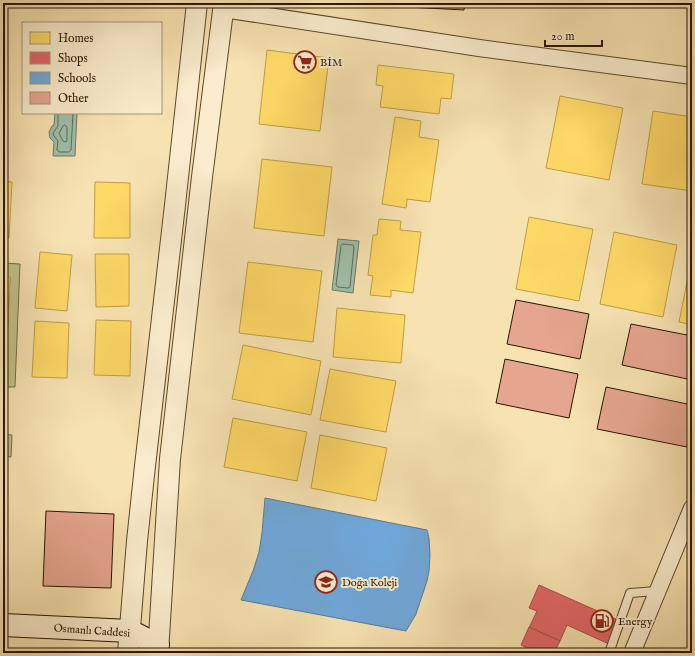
<svg xmlns="http://www.w3.org/2000/svg" width="695" height="656" font-family="'IM FELL English',serif">
<style>
.green{fill:#c3c187;stroke:#756c44}
.water{fill:#9ebea8;stroke:#6e7b65}
.homes{fill:#ffd966;stroke:#be9e47}
.shops{fill:#e06666;stroke:#a84e47}
.schools{fill:#6fa8dc;stroke:#597c9a}
.lines{fill:none;stroke-linecap:round;stroke-linejoin:round}
.shore{stroke:#626a54;stroke-width:1}
.building{fill:#e6a58f;stroke:#271600}
.service-casing{stroke:#5b492c;stroke-width:10}
.minor-casing{stroke:#5b492c;stroke-width:18}
.tertiary-casing{stroke:#5b492c;stroke-width:22}
.secondary-casing{stroke:#271600;stroke-width:24}
.service{stroke:#faeccc;stroke-width:8}
.minor{stroke:#faeccc;stroke-width:16}
.tertiary{stroke:#faeccc;stroke-width:20}
.secondary{stroke:#faeccc;stroke-width:22}
.labels{text-anchor:middle;stroke-width:4;stroke-linejoin:round;paint-order:stroke}
.poi-label{font-size:11px;fill:#271600;stroke:#faeccc;text-anchor:start}
.street-label{font-size:11px;fill:#271600;stroke:#faeccc}
</style>
<rect width="100%" height="100%" fill="#f7e2b1"/>
<filter id="stains"><feTurbulence type="fractalNoise" baseFrequency=".005" numOctaves="4"/><feColorMatrix values="0 0 0 0 .2 0 0 0 0 .09 0 0 0 0 .02 0 0 0 .5 -.17"/></filter>
<radialGradient id="worn" r=".72"><stop offset=".6" stop-color="#630" stop-opacity="0"/><stop offset="1" stop-color="#630" stop-opacity=".3"/></radialGradient>
<!-- green -->
<g class="green">
<path d="M3,263l17,1 -5,123h-12v-28h3l4,-81 -7,-1z"/>
<path d="M3,434l9,1 -1,22 -8,-1z"/>
</g>
<!-- water -->
<g class="water">
<path d="M55,113h22l-2,43h-22l1,-14 -4,-4 -1,-6 3,-6 2,-1z"/>
<path d="M338,239l21,2 -6,52 -21,-3z"/>
</g>
<!-- homes -->
<g class="homes">
<path d="M267,50l62,8 -9,73 -61,-7z"/>
<path d="M378,65l76,9 -3,25 -10,-1 -2,16 -59,-7 3,-21 -7,-1z"/>
<path d="M560,96l63,12 -14,72 -63,-12z"/>
<path d="M653,111l39,6v74l-50,-7z"/>
<path d="M395,117l26,4 -2,16 20,3 -9,62 -23,-3 -1,9 -24,-4z"/>
<path d="M262,159l70,8 -8,69 -70,-8z"/>
<path d="M3,181l9,1 -3,56h-6z"/>
<path d="M95,182l35,1v55h-36z"/>
<path d="M529,217l64,12 -14,72 -63,-12z"/>
<path d="M379,219l22,2 -1,9 21,2 -8,61 -22,-3v7l-21,-2 3,-19 -5,-1 5,-40h4z"/>
<path d="M614,232l63,13 -14,72 -63,-13z"/>
<path d="M40,252l32,3 -5,56 -32,-3z"/>
<path d="M95,254h34v52l-33,1z"/>
<path d="M692,257v68l-13,-3z"/>
<path d="M248,262l74,9 -9,71 -74,-9z"/>
<path d="M3,277h7l-4,82h-3z"/>
<path d="M337,308l68,7 -4,48 -68,-6z"/>
<path d="M96,320l35,1 -1,55 -36,-1z"/>
<path d="M35,321l34,2 -2,55 -35,-1z"/>
<path d="M243,345l78,16 -10,54 -79,-16z"/>
<path d="M330,369l66,12 -10,51 -66,-12z"/>
<path d="M233,418l74,14 -10,49 -73,-14z"/>
<path d="M320,435l67,13 -11,53 -65,-13z"/>
</g>
<!-- shops -->
<g class="shops">
<path d="M539,585l81,36 -11,23 -42,-19 -7,16 -31,-13 8,-17 -8,-3z"/>
<path d="M529,627l31,14 -6,12h-16l-17,-8z"/>
</g>
<!-- schools -->
<path class="schools" d="M265,498l162,32 2,8 1,17 -1,16 -2,10 -11,33 -10,17 -165,-31 12,-29 6,-19 3,-19z"/>
<g class="lines">
<!-- shore -->
<g class="shore">
<path d="M58,113v13l-5,7 1,3 4,5 -1,9 2,2h10l2,-2 2,-37"/>
<path d="M65,125l2,2v14l-2,1 -2,-1 -4,-8 4,-7z"/>
<path d="M343,244l10,1 1,2 -4,40 -2,1 -10,-1 -2,-2 5,-39z"/>
</g>
</g>
<!-- building -->
<g class="building">
<path d="M409,3h56l-1,7 -56,-3z"/>
<path d="M516,300l73,14 -9,45 -73,-15z"/>
<path d="M631,324l61,12v44l-70,-15z"/>
<path d="M505,359l73,15 -9,44 -73,-15z"/>
<path d="M606,387l86,18v43l-95,-19z"/>
<path d="M46,511l68,3 -3,74 -68,-2z"/>
</g>
<g class="lines">
<!-- service casing -->
<g class="service-casing">
<path id="service" d="M609,653l21,-60 27,-2"/>
</g>
<!-- minor casing -->
<g class="minor-casing">
<g id="minor">
<path d="M223,9l256,39 213,28"/>
<path d="M632,653l60,-145"/>
</g>
</g>
<!-- tertiary casing -->
<g class="tertiary-casing">
<g id="tertiary">
<path d="M128,653l9,-112 8,-75 30,-261 22,-202"/>
<path d="M158,653l12,-194 32,-282 22,-174"/>
</g>
</g>
<!-- secondary casing -->
<g class="secondary-casing">
<path id="secondary" d="M3,625l127,6 28,14"/>
</g>
<!-- service -->
<use href="#service" class="service"/>
<!-- minor -->
<use href="#minor" class="minor"/>
<!-- tertiary -->
<use href="#tertiary" class="tertiary"/>
<!-- secondary -->
<use href="#secondary" class="secondary"/>
</g>
<!-- icons -->
<defs>
<g id="supermarket-ring" transform="scale(1.15)"><circle r="9.5" fill="#faeccc" stroke="#8f2418" stroke-width="1.5"/><path d="M-6-5.5h2.5l.6 2H6L4.5 2H-2.5L-4.4-4H-6ZM-1.5 3.2a1.3 1.3 0 1 0 .1 0ZM3 3.2a1.3 1.3 0 1 0 .1 0Z" fill="#8f2418"/></g>
<g id="school-ring" transform="scale(1.15)"><circle r="9.5" fill="#faeccc" stroke="#8f2418" stroke-width="1.5"/><path d="M0-5L7-2L0 1L-7-2ZM-4 1L0 2.5L4 1V4Q0 6-4 4Z" fill="#8f2418"/></g>
<g id="fuel-ring" transform="scale(1.15)"><circle r="9.5" fill="#faeccc" stroke="#8f2418" stroke-width="1.5"/><path d="M-5.5-6h7V0h2V4h1.3V-2.5L3-4.5l.8-.8L6-3V5H2.5V1h-1V6h-7ZM-4.2-4.7v3.2H.2V-4.7Z" fill="#8f2418"/></g>
</defs>
<g fill-rule="evenodd">
<use href="#supermarket-ring" x="305" y="62"/>
<use href="#school-ring" x="326" y="582"/>
<use href="#fuel-ring" x="602" y="621"/>
</g>
<g class="labels">
<!-- poi labels -->
<g class="poi-label">
<text x="320" y="66">BİM</text>
<text x="342" y="586">Doğa Koleji</text>
<text x="618" y="625">Energy</text>
</g>
<!-- street labels -->
<g class="street-label">
<text transform="translate(92 630) rotate(4)" y="4">Osmanlı Caddesi</text>
</g>
</g>
<!-- margin -->
<rect width="695" height="656" fill="none" stroke="#f7e2b1" stroke-width="16"/>
<rect x="4" y="4" width="687" height="648" fill="none" stroke="#271600" stroke-width="2"/>
<rect x="8" y="8" width="679" height="640" fill="none" stroke="#271600"/>
<!-- legend -->
<rect x="22" y="22" width="140" height="92" fill="#faeccc" stroke="#a6967a"/>
<rect x="30" y="32" width="20" height="12" fill="#ffd966" stroke="#a6967a"/>
<text x="58" y="42" font-size="12" fill="#271600">Homes</text>
<rect x="30" y="52" width="20" height="12" fill="#e06666" stroke="#a6967a"/>
<text x="58" y="62" font-size="12" fill="#271600">Shops</text>
<rect x="30" y="72" width="20" height="12" fill="#6fa8dc" stroke="#a6967a"/>
<text x="58" y="82" font-size="12" fill="#271600">Schools</text>
<rect x="30" y="92" width="20" height="12" fill="#e6a58f" stroke="#a6967a"/>
<text x="58" y="102" font-size="12" fill="#271600">Other</text>
<!-- scale -->
<path d="M545 40v6h57v-6" fill="none" stroke="#271600" stroke-width="2"/>
<text x="551" y="40" font-size="12" fill="#271600" stroke="#faeccc" stroke-width="3" paint-order="stroke">20 m</text>
<rect width="100%" height="100%" filter="url(#stains)"/>
<rect width="100%" height="100%" fill="url(#worn)"/>
</svg>
